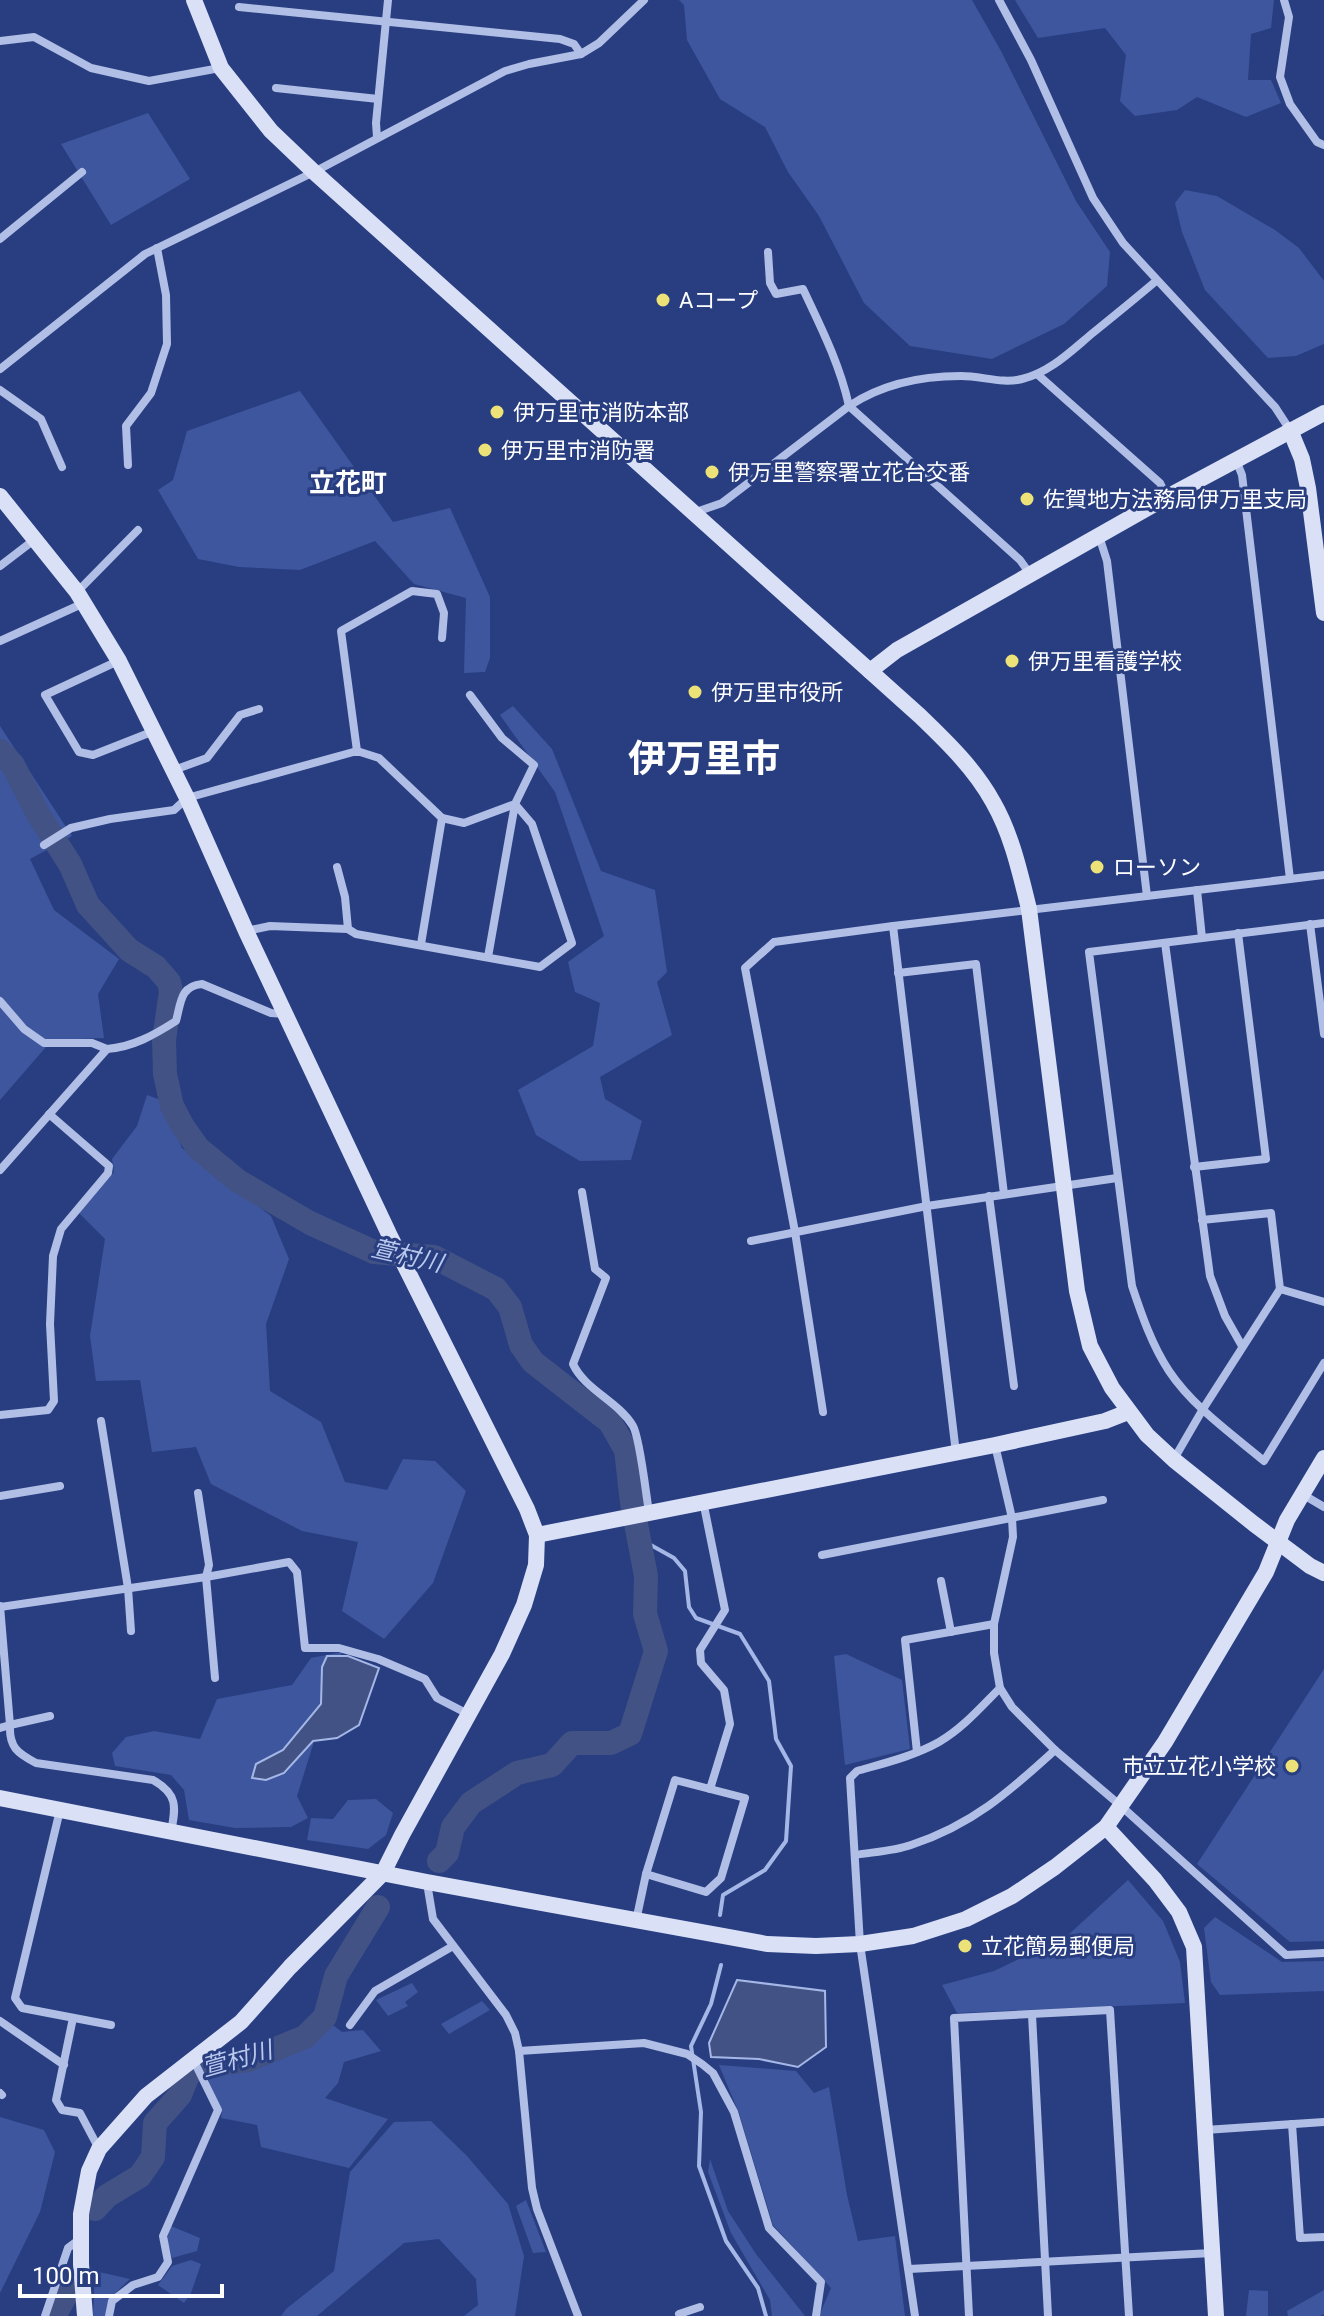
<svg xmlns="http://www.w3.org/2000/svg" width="1324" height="2316" font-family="Roboto,'Noto Sans JP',sans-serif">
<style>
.green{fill:#3d569e}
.water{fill:#425284;stroke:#a5b7e6;stroke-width:2}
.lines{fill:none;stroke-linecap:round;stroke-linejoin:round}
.stream{stroke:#a5b7e6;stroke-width:4}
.river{stroke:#425284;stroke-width:24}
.street{stroke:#b1bee6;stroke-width:8}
.secondary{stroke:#dae0f6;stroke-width:16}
.poi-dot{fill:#ede277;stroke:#283e81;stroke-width:3}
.labels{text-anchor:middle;stroke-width:6;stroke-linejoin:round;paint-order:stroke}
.poi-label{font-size:22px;fill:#fff;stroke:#283e81;text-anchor:start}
.water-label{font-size:24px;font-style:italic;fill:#bcc9ee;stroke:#283e81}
.quarter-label{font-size:26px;font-weight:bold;fill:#fff;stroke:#283e81}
.town-label{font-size:38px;font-weight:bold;fill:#fff;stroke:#283e81}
</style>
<rect width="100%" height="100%" fill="#283e81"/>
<!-- green -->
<g class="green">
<path d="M679,0h293l29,51 75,150 34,51 -3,34 -43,38 -72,35 -82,-13 -46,-43 -45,-87 -31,-44 -23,-45 -45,-28 -33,-59 -3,-35z"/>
<path d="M1015,0h259l-3,28 -20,6 -3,46h23l10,23 -35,14 -49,-20 -20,13 -42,6 -15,-15 6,-46 -21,-27 -67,10z"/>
<path d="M148,113l42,66 -79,46 -50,-81z"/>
<path d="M1185,190l32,6 58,34 24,18 25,33v63l-28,12 -28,2 -63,-68 -23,-58 -7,-29z"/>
<path d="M300,391l93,131 57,-14 40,89v61l-5,14 -21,1 2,-75 -52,-14 -39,-43 -75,29 -61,-3 -41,-8 -40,-69 15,-10 14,-49z"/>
<path d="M513,706l39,43 49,122 54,19 12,82 -10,10 15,53 -72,42 5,22 37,22 -11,39 -51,1 -44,-26 -18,-45 75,-44 7,-43 -25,-11 -7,-30 36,-26 -49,-144 -55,-77z"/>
<path d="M0,726l72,110 -42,23 24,51 65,49 -21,35 6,44 -52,2 -52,60z"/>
<path d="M147,1095l17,6 18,47 89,68 18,43 -23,65 4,67 51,31 24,60 42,8 16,-31 32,2 31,30 -33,92 -49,56 -42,-28 16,-69 -56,-11 -91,-47 -15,-37 -44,5 -12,-72 -44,1 -6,-45 15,-97 -26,-26 35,-41 -2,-13 25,-33z"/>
<path d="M342,1652l-45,144 11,22 -17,9 -56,1 -46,-8 -5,-30 -13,-15 -56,-9 -3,-13 14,-16 28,-6 46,8 17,-40 75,-14 19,-27z"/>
<path d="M846,1654l56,26 8,69 -65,16 -11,-109z"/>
<path d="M1324,1669v272l-34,1 -93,-78z"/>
<path d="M376,1799l17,14 -7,22 -18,14 -61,-9 4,-22 22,1 15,-19z"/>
<path d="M1128,1880l35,41 17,41 5,41 -228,10 -15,-28 52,-14 73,-35z"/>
<path d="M1215,1917l67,45 42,-1v30l-104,4 -9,-13 -7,-54z"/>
<path d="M412,1983l6,9 -13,10 3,4 -20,10 -12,-16z"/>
<path d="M482,2001l8,9 -41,24 -8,-10z"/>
<path d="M326,2020l16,12 21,-2 18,21 -37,11 -6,21 -13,15 63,21 -39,49 -88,-21 -4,-22 -36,-7 1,-7 -18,-40 58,-10 48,-23z"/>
<path d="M719,2065l77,6 18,22 15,-6 18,108 11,46 37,-5 10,80h-86l12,-28 -58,-63 -34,-112z"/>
<path d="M0,2117l44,13 11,22 -15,60 -40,81z"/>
<path d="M431,2121l36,35 41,48 16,52 -9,60h-51l14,-11 -2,-26 -37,-40 -35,4 -87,73h-36l5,-7 48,-38 16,-99 44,-50z"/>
<path d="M710,2159l18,52 28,43 49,62h-33l-2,-16 -39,-67 -23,-61z"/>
<path d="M526,2200l20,52 -13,1 -17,-47z"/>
<path d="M171,2226l29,12 -3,13 -25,7 -5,-19z"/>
<path d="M191,2260l10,4 -10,29 -7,10 -26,-18 14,-19z"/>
<path d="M95,2271l35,8 -21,20 -3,17h-13z"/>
<path d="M1249,2290l19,1v25h-22z"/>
<path d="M1324,2290v24l-4,2h-32l-1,-5z"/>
</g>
<!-- water -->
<g class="water">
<path d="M327,1656h21l31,12 -20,57 -22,13 -24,3 -29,32 -18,7 -14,-2 4,-14 27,-14 38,-46 1,-37z"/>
<path d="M737,1980l88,11 1,56 -28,20 -39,-8 -48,-2 -2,-14z"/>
</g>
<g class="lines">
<!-- stream -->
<g class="stream">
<path d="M640,1539l34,19 11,13 4,36 7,11 44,16 29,47 7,58 15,27 -5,75 -21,29 -42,25 -3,20"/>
<path d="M721,1965l-10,39 -20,42 10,66 -2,54 27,75 32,47 8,28"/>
</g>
<!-- river -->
<g class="river">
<path d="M0,751l13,14 25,49 32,50 18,41 41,45 27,17 13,15 2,9 -7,49 1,34 7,32 10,19 16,23 40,33 72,42 64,29 60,5 62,32 14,18 11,38 12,17 77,60 16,28 6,53 14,73 -1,38 11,37 -26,83 -19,9h-39l-20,22 -35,8 -46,30 -18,24 -6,26 -8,8"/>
<path d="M95,2209l12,-13 33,-20 13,-19 2,-34 25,-28 8,-20 11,-9 49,-6 57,-23 20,-20 11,-41 42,-69"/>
<path d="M54,2316l19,-33"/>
</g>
<!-- street -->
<g class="street">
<path d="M999,0l32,60 62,138 30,45 152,164 15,23"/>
<path d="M1284,0l5,17 -9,60 10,27 27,38 7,3"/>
<path d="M239,7l321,32 14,5 7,10"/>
<path d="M0,41l34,-4 57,31 58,13 71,-13"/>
<path d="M276,88l102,11"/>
<path d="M377,137l-1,-14 12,-123"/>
<path d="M0,239l82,-67"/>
<path d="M768,252l2,31 6,11 27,-5c18,38 37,76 46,117l171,154 10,14"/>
<path d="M0,369l145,-115 169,-82 191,-101 24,-7 52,-10 18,-11 45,-43"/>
<path d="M1037,374l123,109 7,14"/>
<path d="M0,390l41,29 21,48"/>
<path d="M1236,460l6,15 48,404"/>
<path d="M128,465l-2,-39 25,-33 16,-49 -1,-49 -9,-47"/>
<path d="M696,512l26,-9 127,-97c33,-22 72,-30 112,-30 21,0 41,8 61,3 29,-7 50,-29 72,-47 21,-17 42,-34 62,-51"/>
<path d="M1099,536l8,25 40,335"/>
<path d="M0,566l34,-26"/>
<path d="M77,592l61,-62"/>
<path d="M0,641l84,-38"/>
<path d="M118,661l-73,34 34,57 14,3 61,-24"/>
<path d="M357,751l-16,-120 71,-40 25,3 7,19 -2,25"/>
<path d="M174,770l33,-12 33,-43 19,-6"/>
<path d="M442,818l22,5 51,-19 19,-39 -32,-27 -32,-43"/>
<path d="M44,845l27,-17 39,-9 64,-9 13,-12 170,-47 22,7 63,60 -21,126"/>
<path d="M337,867l8,30 3,32"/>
<path d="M1197,890l5,48"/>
<path d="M1324,923l-235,29 43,334c10,30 20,59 37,85 24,36 63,63 95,90l60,-98"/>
<path d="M1310,924l14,110"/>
<path d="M893,926l63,527"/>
<path d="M246,931l24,-5 78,3 8,5 184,33 32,-24 -40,-119 -17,-20 -27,153"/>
<path d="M1165,943l45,333 15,40 17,30"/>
<path d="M898,973l78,-9 28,230"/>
<path d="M0,1001l24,28 20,14h48l15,6"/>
<path d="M1194,1167l72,-8 -28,-226"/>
<path d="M0,1170l107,-121c26,-2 47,-14 69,-28 5,-18 4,-35 26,-37l69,29 14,1"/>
<path d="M582,1192l13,77 11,9 -33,86c12,26 45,37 60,62 7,12 13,69 16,86"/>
<path d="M989,1196l25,190"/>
<path d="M1202,1220l69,-7 9,76"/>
<path d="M751,1241l176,-35 190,-28"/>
<path d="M823,1412l-28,-180 -50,-264 29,-26 119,-16 431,-51"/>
<path d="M0,1415l48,-5 6,-9 -4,-77 3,-68 8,-27 47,-56 1,-7 -60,-52"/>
<path d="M101,1421l27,167 3,43"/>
<path d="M995,1445l17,73 1,19 -19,87v29l6,35 12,19 43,43 66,56 165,149 38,-2"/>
<path d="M1174,1459l29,-50 77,-120 44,13"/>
<path d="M198,1493l11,72 -3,12 9,101"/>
<path d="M1302,1494l22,13"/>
<path d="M0,1496l60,-10"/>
<path d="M822,1555l281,-55"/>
<path d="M941,1581l10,51"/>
<path d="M0,1606l10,119 40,-9"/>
<path d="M0,1607l206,-30 83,-15 8,10 8,76h34l39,11 47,20 12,19 31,16"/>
<path d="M0,1728l10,-3c-1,22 7,28 26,38l117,17c25,14 23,27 18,52"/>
<path d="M917,1752l-12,-112 89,-16"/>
<path d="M60,1810l-45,188 7,10 89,17"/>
<path d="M855,1855c18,-3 39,-4 56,-10 61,-20 98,-53 144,-95"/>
<path d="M646,1874l60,18 15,-14 24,-80 -35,-9"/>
<path d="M427,1883l6,36 73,96 9,18 4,18 13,137 5,21 41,107"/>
<path d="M636,1921l10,-47 29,-94 35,9 20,-65 -6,-34 -23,-27 -1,-13 25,-40 -22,-109"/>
<path d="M1032,2015l16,301"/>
<path d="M73,2018l-17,82 6,10 18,3 19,36"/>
<path d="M0,2021l64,44"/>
<path d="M350,2025l25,-34 78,-45"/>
<path d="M519,2051l125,-8 43,11 15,10 11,9 21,39 35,116 52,54 -5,34"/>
<path d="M0,2093l2,2"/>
<path d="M1292,2124l8,114 24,-1"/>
<path d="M1205,2130l119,-8"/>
<path d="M909,2269l303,-16"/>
<path d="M45,2316l23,-68 12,-9"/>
<path d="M109,2316l3,-15 21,-16 25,-8 10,-15 -5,-26 55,-126 -25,-51"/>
<path d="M680,2316l-1,-2 21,-7"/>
<path d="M915,2316l-55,-372 -10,-166 7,-7c28,-8 57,-15 82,-29 24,-14 42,-35 61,-54"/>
<path d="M969,2316l-15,-298 156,-8 19,306"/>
</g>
<!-- secondary -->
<g class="secondary">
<path d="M194,0l27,68 50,63 43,41 606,544c27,26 55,53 73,86 19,33 27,71 36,107l48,382 13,55 22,42 35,47 27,25 80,64 56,42 14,7"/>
<path d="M1290,430l12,29 6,29 16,125"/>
<path d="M0,496l77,96 42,69 68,137 59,133 143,303 138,275 10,26 -1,30 -12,40 -22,49 -100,181 -19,38 -93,94 -49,55 -95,74 -47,53 -10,22 -8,43v50l4,52"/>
<path d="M870,671l27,-21 270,-153 157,-84"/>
<path d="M537,1535l458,-90 110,-24 23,-9"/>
<path d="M0,1798l427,84 340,62 49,2 44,-2 53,-8 53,-17 46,-23 43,-29 51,-40 59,-85 101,-170 21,-52 37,-62"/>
<path d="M1106,1827l49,53 24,32 15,35 22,369"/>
</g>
</g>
<!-- markers -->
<g class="poi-dot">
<circle cx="663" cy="300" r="8"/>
<circle cx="497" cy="412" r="8"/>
<circle cx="485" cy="450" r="8"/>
<circle cx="712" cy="472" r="8"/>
<circle cx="1027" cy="499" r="8"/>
<circle cx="1012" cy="661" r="8"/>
<circle cx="695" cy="692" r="8"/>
<circle cx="1097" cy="867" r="8"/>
<circle cx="1292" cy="1766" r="8"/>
<circle cx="965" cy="1946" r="8"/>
</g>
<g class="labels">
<!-- poi labels -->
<g class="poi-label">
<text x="679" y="308">Aコープ</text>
<text x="513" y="420">伊万里市消防本部</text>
<text x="501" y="458">伊万里市消防署</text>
<text x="728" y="480">伊万里警察署立花台交番</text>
<text x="1043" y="507">佐賀地方法務局伊万里支局</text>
<text x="1028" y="669">伊万里看護学校</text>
<text x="711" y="700">伊万里市役所</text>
<text x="1113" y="875">ローソン</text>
<text x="1276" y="1774" text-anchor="end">市立立花小学校</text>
<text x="981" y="1954">立花簡易郵便局</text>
</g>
<!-- water labels -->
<g class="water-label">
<text transform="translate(407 1256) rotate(13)" y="8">萱村川</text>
<text transform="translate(237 2059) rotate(-16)" y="8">萱村川</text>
</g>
<!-- quarter labels -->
<g class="quarter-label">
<text x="348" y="492">立花町</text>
</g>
<!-- town labels -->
<g class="town-label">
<text x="704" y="772">伊万里市</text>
</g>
</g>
<!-- scale -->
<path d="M20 2284v12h202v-12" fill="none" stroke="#ffffff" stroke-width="4"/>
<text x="32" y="2284" font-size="24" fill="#ffffff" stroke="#283e81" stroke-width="6" paint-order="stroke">100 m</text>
</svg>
